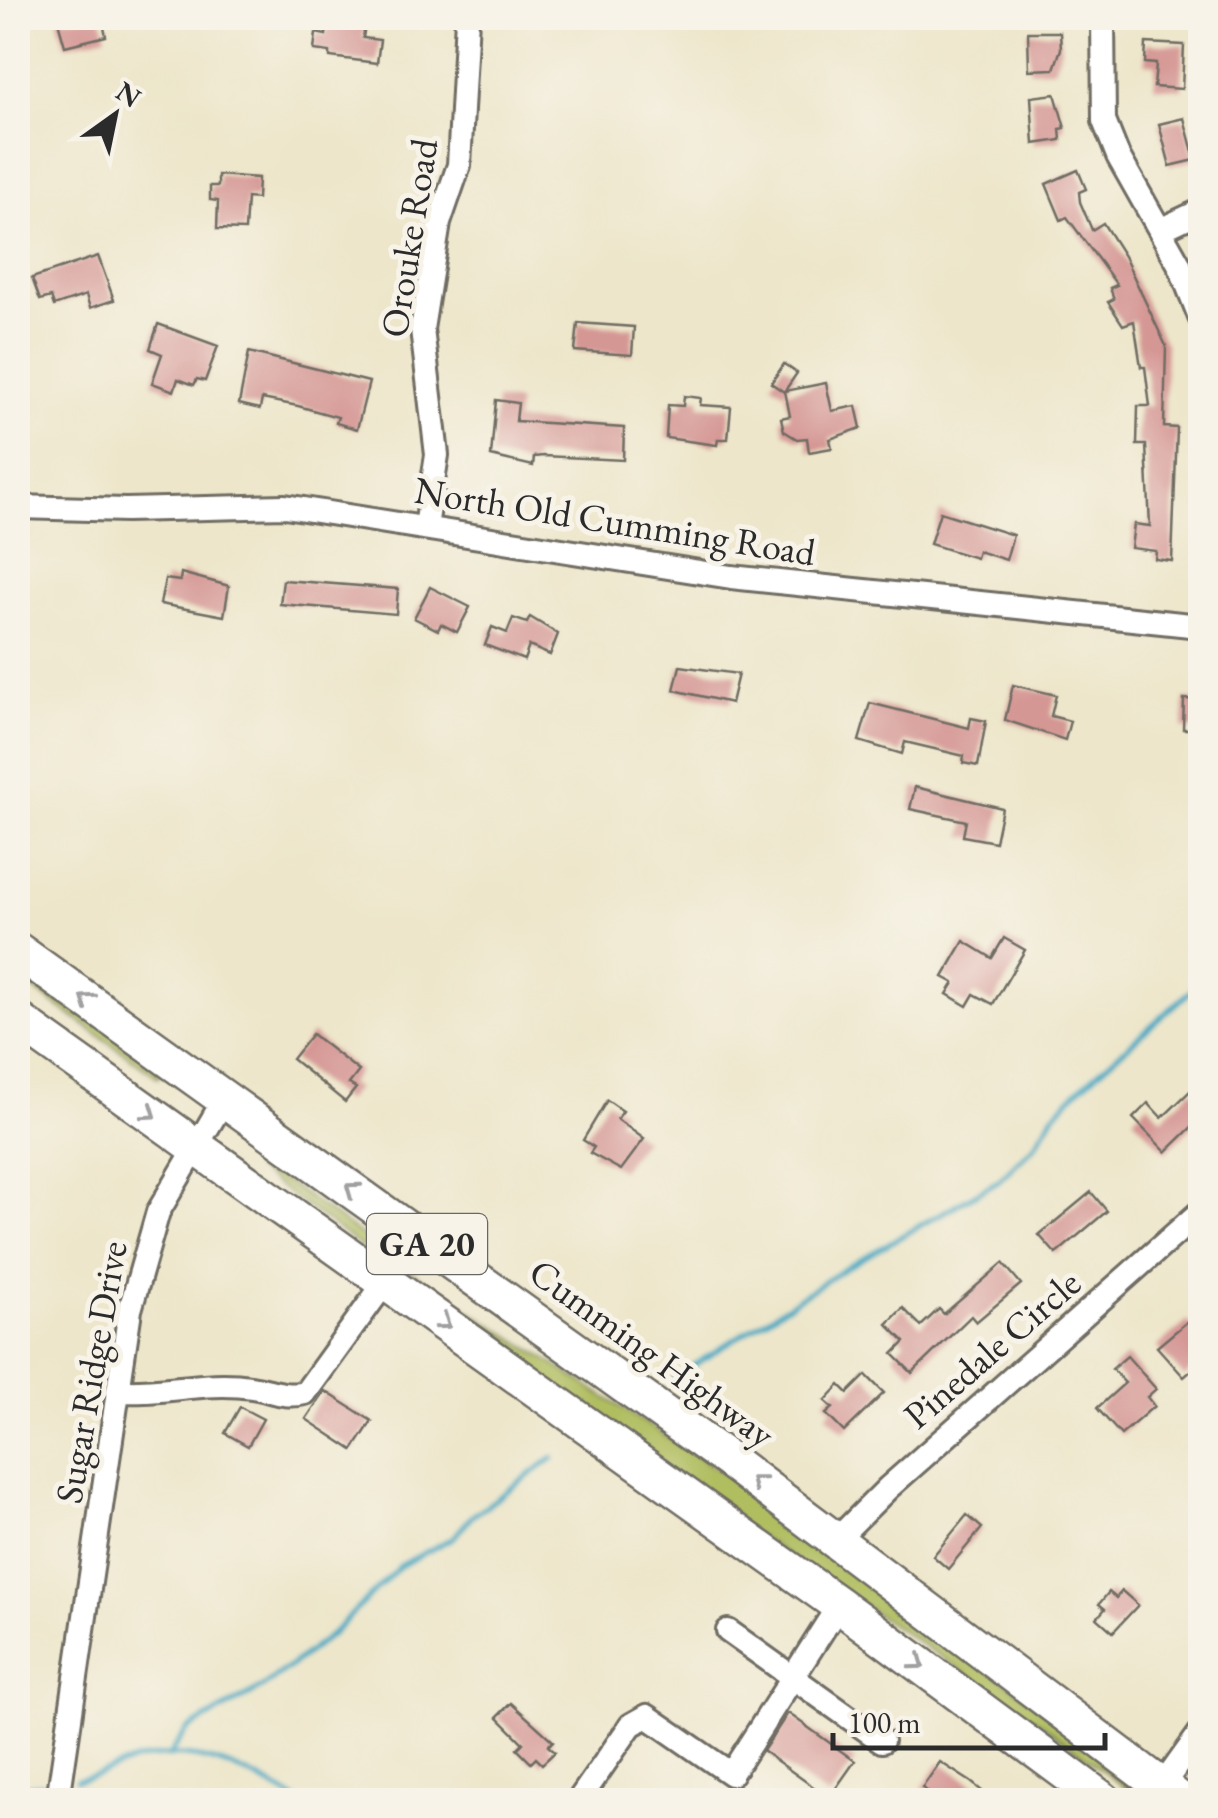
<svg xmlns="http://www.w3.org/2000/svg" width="1218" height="1818" font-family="'EB Garamond',serif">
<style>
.green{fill:#b1be60;stroke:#6e7446;stroke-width:2.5}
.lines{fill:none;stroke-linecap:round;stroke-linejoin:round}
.stream{stroke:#43a8c3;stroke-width:5}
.building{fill:#d59794}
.minor-casing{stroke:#6f6c63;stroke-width:28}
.highway-casing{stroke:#6f6c63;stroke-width:40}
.minor{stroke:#fff;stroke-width:22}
.highway{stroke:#fff;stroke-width:35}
.oneway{stroke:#a0a0a0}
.labels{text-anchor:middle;stroke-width:10;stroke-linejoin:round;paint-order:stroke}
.shield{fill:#f7f3e8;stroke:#686764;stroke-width:2.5}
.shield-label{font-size:35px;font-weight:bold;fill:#2b2b2b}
.street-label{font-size:38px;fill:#2b2b2b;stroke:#f7f3e8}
</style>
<rect width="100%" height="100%" fill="#f7f3e8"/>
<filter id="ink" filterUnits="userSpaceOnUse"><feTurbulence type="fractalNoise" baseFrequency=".01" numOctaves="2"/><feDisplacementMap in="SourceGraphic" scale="20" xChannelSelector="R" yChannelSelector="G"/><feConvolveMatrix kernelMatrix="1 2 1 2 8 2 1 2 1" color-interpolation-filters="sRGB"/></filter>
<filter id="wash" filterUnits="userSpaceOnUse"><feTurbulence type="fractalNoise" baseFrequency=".0048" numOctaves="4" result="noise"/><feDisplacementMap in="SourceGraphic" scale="40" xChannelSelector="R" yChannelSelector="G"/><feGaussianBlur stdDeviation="2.25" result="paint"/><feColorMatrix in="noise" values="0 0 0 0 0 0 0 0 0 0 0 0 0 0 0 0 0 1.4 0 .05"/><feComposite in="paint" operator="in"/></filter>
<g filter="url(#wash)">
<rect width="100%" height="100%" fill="#ede6ca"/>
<!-- green -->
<g class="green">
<path d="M18,965l146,103 -6,9 -140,-99z"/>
<path d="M261,1164l174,124 315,202 414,310h-22l-100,-76 -311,-206 -476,-349z"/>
</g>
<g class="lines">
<!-- stream -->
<g class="stream">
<path d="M674,1378l175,-112 149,-85 38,-37 18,-30 28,-28 118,-103"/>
<path d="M169,1756l18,-26 76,-43 69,-53 68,-68 54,-29 17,-20 82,-59"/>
<path d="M76,1780c22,-3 38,-13 59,-19 59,-18 112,10 161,39"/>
<path d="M18,1787l28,-3"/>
</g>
</g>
<g id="blocks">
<!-- building -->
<g class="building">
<path d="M57,18h45l4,18 -41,10z"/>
<path d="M328,18h38l-3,20 17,2 -3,23 -47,-6v-5l-16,-2 2,-17 10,2z"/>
<path d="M1028,32h32l1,17 -7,20 -25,1z"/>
<path d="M1146,43l38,2 -2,44 -28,-2 2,-23 -11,-1z"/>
<path d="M1055,94l10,34 -5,1 1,11 -27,4 -3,-47z"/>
<path d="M1184,118l11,42 -25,6 -11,-42z"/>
<path d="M1078,170l8,19 -7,3 1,10 12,28 11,-7 21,33 42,90 -2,81 13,1 -5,133 -17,-2 1,-8 -25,-3 3,-24 16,2 -4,-81h-9l1,-39h12l-5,-39h-4l-7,-46 -11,4 -15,-23 6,-3 -4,-11 7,-3 -50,-68 -6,3 -15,-36z"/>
<path d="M218,175l40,3 -1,21 -10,-1 -2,32 -28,-1 1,-28 -8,-1v-14h8z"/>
<path d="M98,256l16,44 -24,8 -4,-13 -32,11 -3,-9 -11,3 -8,-22z"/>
<path d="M578,323l56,4 -2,28 -57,-4z"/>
<path d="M158,324l60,22 -13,35 -8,-2 -3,6 -16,-6 -4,12 -22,-8 10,-29 -12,-5z"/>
<path d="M249,352l120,30 -12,47 -21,-6 2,-6 -40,-11 -36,-7 -2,10 -21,-5z"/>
<path d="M784,364l13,9 -13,19 -13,-9z"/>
<path d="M826,383l6,28 24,-5 5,22 -31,11 2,9 -23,4 -2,-14 -10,1 -13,-8 -3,-13 9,-2 -5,-25z"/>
<path d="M684,396l17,2 -1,7 31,2 -3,32h-10l-1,6 -51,-7 2,-33 15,1z"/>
<path d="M496,400l22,3 -2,18 108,7 -1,32 -80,-4 -9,1 -1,9 -42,-10z"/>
<path d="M940,512l73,23 -7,25 -28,-9 -2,7 -46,-14z"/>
<path d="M181,573l48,13 -5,30 -64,-12 5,-25 15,2z"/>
<path d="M283,580l115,9 -2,25 -116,-10z"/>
<path d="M430,587l40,20 -13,25 -16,-8 -3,6 -24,-12z"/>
<path d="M530,617l28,17 -8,21 -21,-9 -5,14 -39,-15 7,-18 15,6 6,-15 14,5z"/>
<path d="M680,666l58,8 -7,29 -57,-13z"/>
<path d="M1013,685l43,10 -5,21 19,5 -5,19 -60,-20z"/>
<path d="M1184,699l16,1v29h-17z"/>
<path d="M870,703l99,25 2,-10 15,3 -8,45 -15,-3 1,-7 -59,-14 -3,12 -43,-13z"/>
<path d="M915,787l87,21 -7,34 -32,-6 3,-15 -56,-12z"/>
<path d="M1004,938l21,12 -32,54 -19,-10 -7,12 -20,-12 7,-11 -11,-6 21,-36 28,17z"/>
<path d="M312,1034l47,37 -10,13 7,4 -11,14 -53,-43z"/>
<path d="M1192,1089l8,9v21l-34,33 -33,-34 15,-15 14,15z"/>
<path d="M607,1100l16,11 -6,8 27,20 -23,31 -31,-17 4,-6 -11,-7z"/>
<path d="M1091,1192l16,19 -51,43 -17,-19z"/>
<path d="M1003,1263l18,21 -45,38 -5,-6 -59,57 -19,-19 12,-12 -18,-18 16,-16 18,18 18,-17 5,5z"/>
<path d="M1188,1321l12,15v27l-16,14 -27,-30z"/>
<path d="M1127,1356l29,33 -9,8 7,9 -33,29 -24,-27 28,-25 -13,-14z"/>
<path d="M866,1375l18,18 -40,39 -18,-18 7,-6 -8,-7 15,-16 8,8z"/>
<path d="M325,1391l47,30 -19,29 -47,-31z"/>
<path d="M240,1407l23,12 -15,27 -23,-13z"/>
<path d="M967,1515l15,13 -34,41 -15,-13z"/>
<path d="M1122,1591l16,14 -25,27 -16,-14 8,-9 -6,-5 10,-12 7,6z"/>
<path d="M511,1703l42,38 -5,5 7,6 -13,12 -6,-6 -5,5 -14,-14 6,-6 -26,-26z"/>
<path d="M788,1713l67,48 -26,37 -66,-47z"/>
<path d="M940,1762l31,20 22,18h-54l-17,-12z"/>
</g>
</g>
</g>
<g filter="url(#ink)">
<use href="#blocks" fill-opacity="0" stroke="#6f6c63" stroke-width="2.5"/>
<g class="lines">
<!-- minor casing -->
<g class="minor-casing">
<g id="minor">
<path d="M1103,18l1,103 14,35 61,108 21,53"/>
<path d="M1160,230l40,-19"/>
<path d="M18,507l108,3 159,-4 446,71 469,49"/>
<path d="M426,527l11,-72 -15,-126 17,-106 20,-58 8,-147"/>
<path d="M118,1391c45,3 88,-11 133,-4 21,3 33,11 54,6l81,-112"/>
<path d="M834,1542l54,-54 312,-276"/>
<path d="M728,1631l154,110"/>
<path d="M1162,1786l38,-53"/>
<path d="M58,1800l72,-490 28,-98 67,-114"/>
<path d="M579,1800l52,-75 16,-9 84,58 108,-169"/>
</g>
</g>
<!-- highway casing -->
<g class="highway-casing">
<g id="highway">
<path d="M18,951l712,510 450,339"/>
<path d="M18,1020l821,585 264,195"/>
</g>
</g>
<!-- minor -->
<use href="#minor" class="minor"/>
<!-- highway -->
<use href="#highway" class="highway"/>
</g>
<!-- one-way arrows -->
<defs><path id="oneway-chevron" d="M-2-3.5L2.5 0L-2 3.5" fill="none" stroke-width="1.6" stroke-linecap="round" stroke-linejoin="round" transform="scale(2.5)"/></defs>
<g class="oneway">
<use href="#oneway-chevron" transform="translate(87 1000) rotate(-145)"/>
<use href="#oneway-chevron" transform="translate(150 1113) rotate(35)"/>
<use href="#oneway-chevron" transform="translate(352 1189) rotate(-144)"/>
<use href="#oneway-chevron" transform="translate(444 1323) rotate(36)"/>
<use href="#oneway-chevron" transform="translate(757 1482) rotate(-142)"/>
<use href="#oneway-chevron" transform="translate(918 1663) rotate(36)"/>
</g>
</g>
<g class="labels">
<!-- shield labels -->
<rect class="shield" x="367" y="1214" width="120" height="60" rx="8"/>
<g class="shield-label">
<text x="427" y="1256">GA 20</text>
</g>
<!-- street labels -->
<g class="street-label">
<text transform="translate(409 238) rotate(-81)" y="13">Orouke Road</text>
<text transform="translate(615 521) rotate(9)" y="13">North Old Cumming Road</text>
<text transform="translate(992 1349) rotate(-41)" y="13">Pinedale Circle</text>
<text transform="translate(652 1353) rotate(36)" y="13">Cumming Highway</text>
<text transform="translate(91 1372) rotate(-80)" y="13">Sugar Ridge Drive</text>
</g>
</g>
<!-- margin -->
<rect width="1218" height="1818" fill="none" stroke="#f7f3e8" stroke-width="60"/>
<!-- north arrow -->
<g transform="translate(115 115) rotate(33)" stroke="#f7f3e8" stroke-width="8" paint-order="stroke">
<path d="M0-8L18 38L0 25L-18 38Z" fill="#2b2b2b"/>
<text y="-15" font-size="28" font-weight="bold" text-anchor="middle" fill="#2b2b2b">N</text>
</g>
<!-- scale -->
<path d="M833 1733v15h272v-15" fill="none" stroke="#2b2b2b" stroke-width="5"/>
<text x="848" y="1733" font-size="30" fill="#2b2b2b" stroke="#f7f3e8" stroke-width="8" paint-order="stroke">100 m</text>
</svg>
